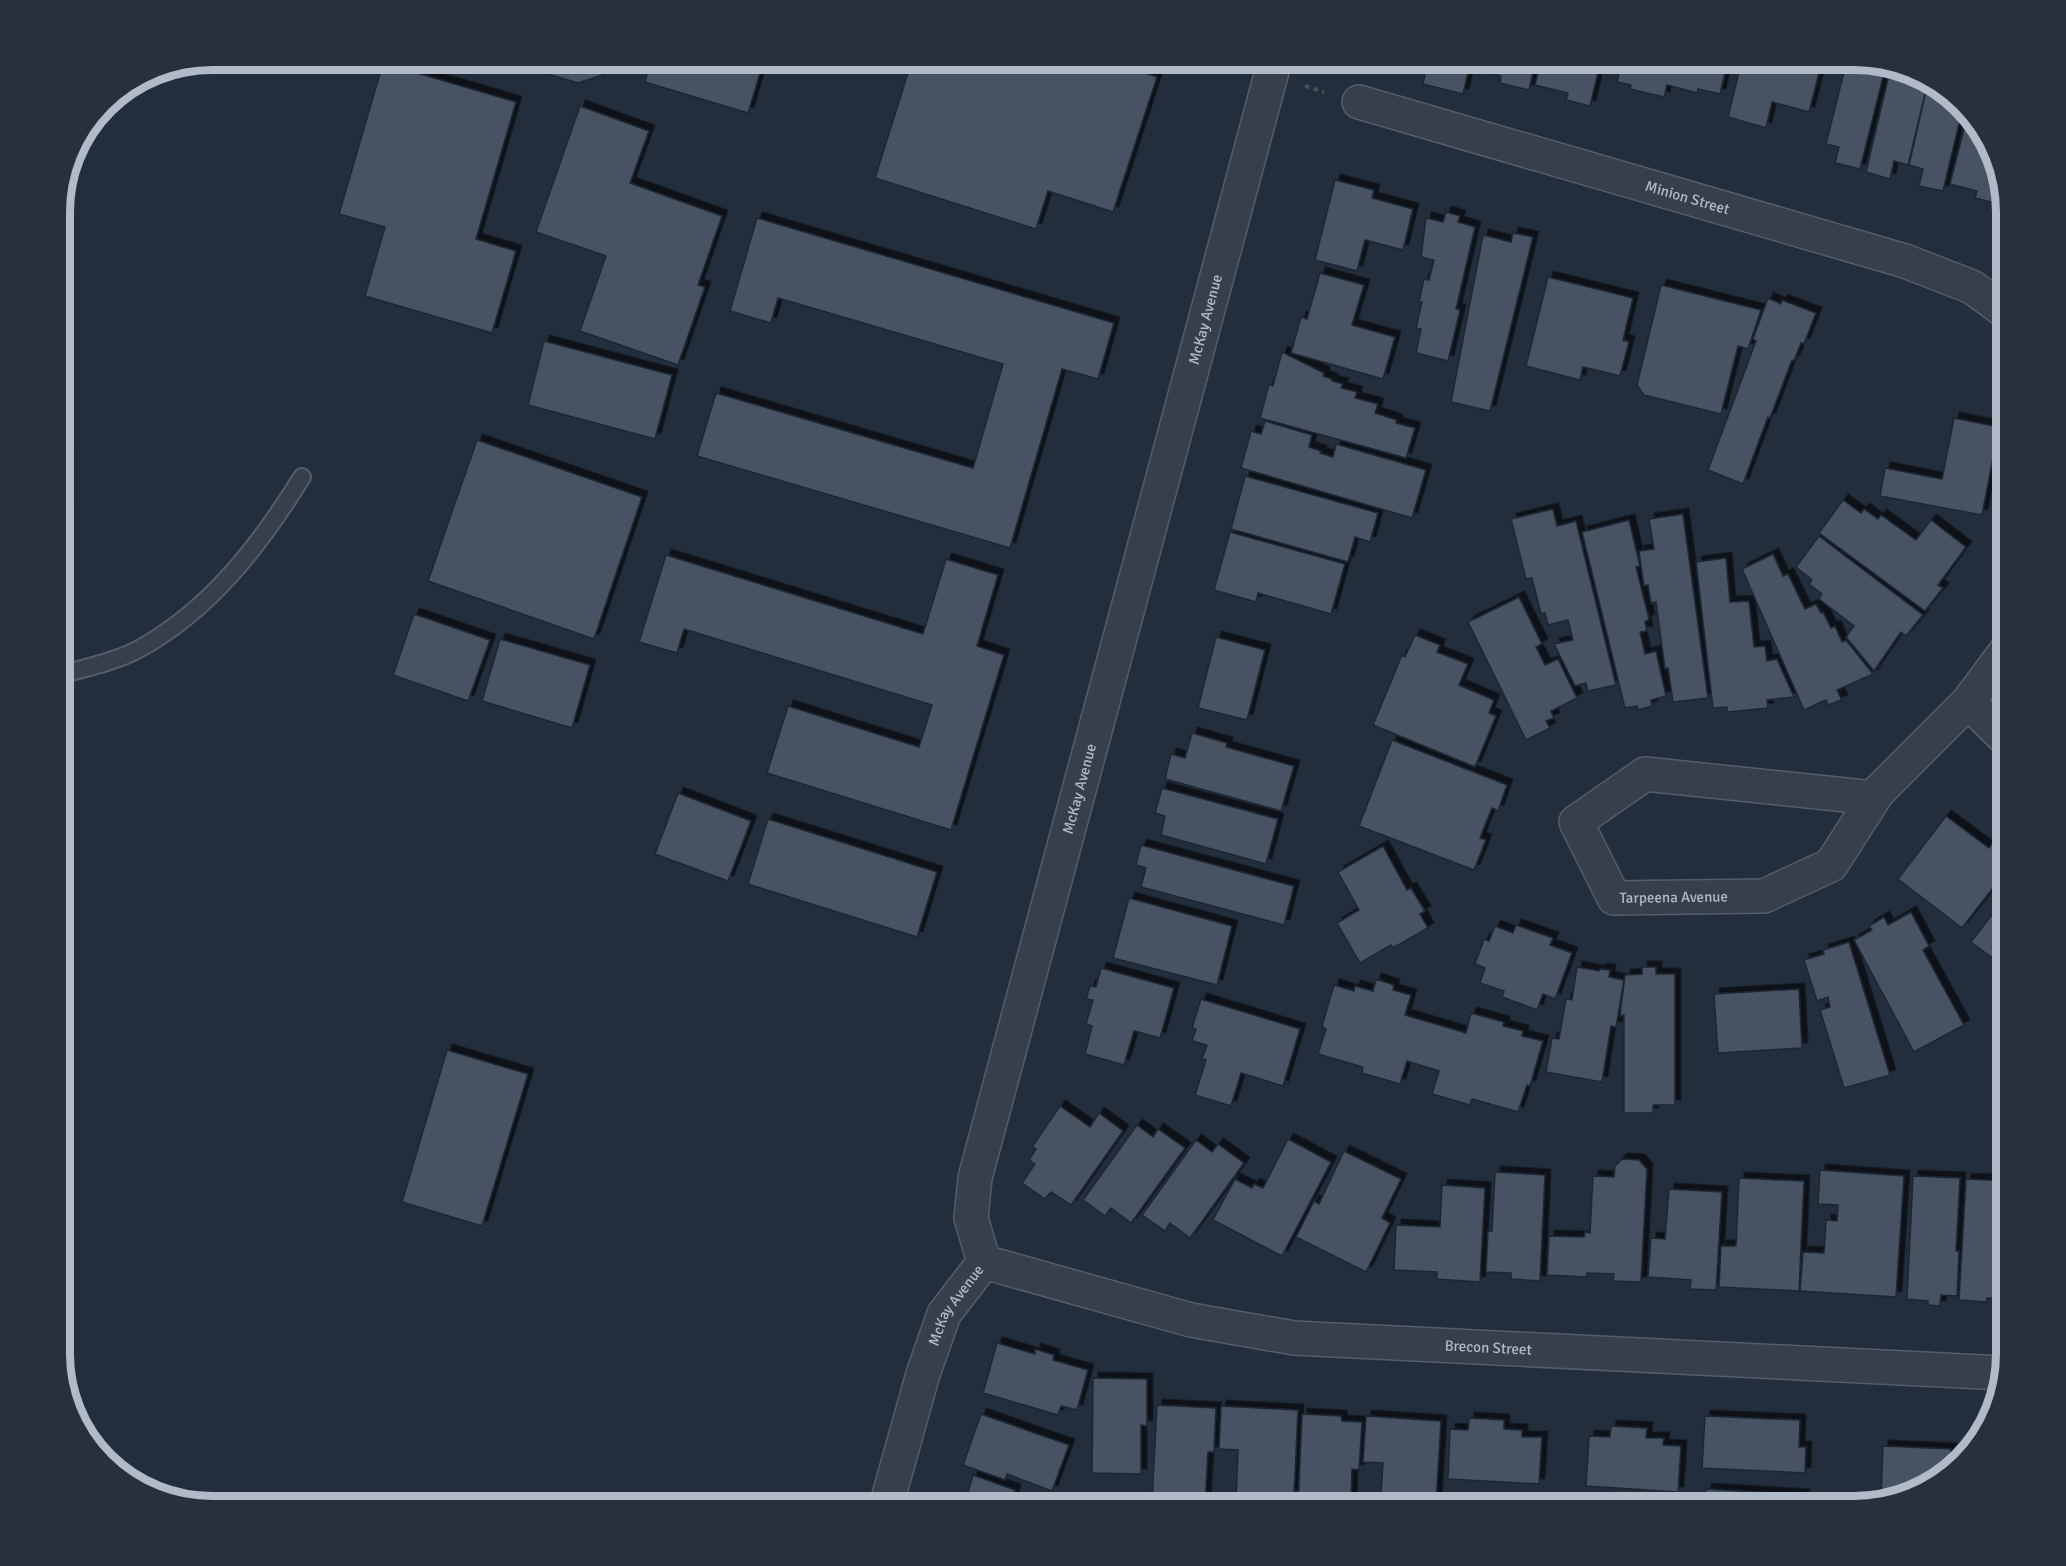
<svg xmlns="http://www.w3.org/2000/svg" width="2066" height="1566" font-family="Signika,sans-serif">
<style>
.building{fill:#465362;stroke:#1d2732;stroke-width:1.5;filter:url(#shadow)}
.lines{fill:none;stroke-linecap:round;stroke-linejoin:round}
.lane-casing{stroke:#545d69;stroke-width:20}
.street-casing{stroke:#545d69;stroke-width:36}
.path{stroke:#425759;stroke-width:4;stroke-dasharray:4.5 4.5;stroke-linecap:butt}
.lane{stroke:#36404b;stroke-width:16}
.street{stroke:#36404b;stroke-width:33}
.labels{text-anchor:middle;stroke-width:4.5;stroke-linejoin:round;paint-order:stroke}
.street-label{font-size:15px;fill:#b1bac7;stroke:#1b2530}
.rim{fill:none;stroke:#b1bac7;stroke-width:8}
</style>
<defs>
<filter id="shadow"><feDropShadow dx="5.5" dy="-5.5" stdDeviation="0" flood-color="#0009"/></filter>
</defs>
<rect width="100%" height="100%" fill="#222e3b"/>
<!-- building -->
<g class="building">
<path d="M502,60h146l-70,23z"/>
<path d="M651,60h113l-16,53 -103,-31z"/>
<path d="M912,60h193l52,17 -44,135 -65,-21 -12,38 -161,-51z"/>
<path d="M1369,60h102l-8,34 -40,-10 2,-10z"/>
<path d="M1497,60h39l-7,30 -29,-7 1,-7 -7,-2z"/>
<path d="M1541,60h60l-11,46 -24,-6 2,-7 -33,-8z"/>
<path d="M1622,60h106l-8,34 -22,-5 -1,4 -30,-8 -3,12 -34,-8 1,-4 -14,-3z"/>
<path d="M1742,60h25l52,13 -10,39 -37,-10 -6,26 -38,-11z"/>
<path d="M1847,60l39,5 -26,104 -25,-6 4,-16 -13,-3z"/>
<path d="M383,63l133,39 -40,137 40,12 -24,82 -127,-37 20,-69 -46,-13z"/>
<path d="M1891,66l12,2 25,14 -20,83 -14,-4 -4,18 -24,-7z"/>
<path d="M1928,82l18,10 16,19 -19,80 -24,-5 4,-17 -14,-4z"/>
<path d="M580,106l69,25 -19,52 92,33 -24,69 7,2 -27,78 -98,-34 26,-75 -70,-24z"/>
<path d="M1967,117l23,29 12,49 -3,9 -24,-6 2,-7 -27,-7z"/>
<path d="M1335,180l39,10 -2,8 41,11 -10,41 -38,-10 -8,31 -42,-11z"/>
<path d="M1446,212l14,4 -2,6 17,5 -19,82 4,1 -12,51 -32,-8 5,-24 -5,-1 6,-26h-3l5,-23 5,1 5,-20 -13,-3 5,-39 17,4z"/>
<path d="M757,218l357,105 -16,56 -36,-10 -52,179 -313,-92 19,-63 257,75 30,-104 -225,-66 -7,25 -41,-12z"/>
<path d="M1513,233l20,4 -43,174 -39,-9 32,-167 28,7z"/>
<path d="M1320,273l44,12 -12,40 43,12 -12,42 -92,-26 10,-36 6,2z"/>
<path d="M1548,277l85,21 -10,42 6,2 -9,34 -37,-9 -3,13 -54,-14z"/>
<path d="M1661,285l100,25 -13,39 -10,-3 -17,68 -77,-19 -7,-10z"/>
<path d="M1768,298l13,6 1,-4 34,13 -12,31 -3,-1 -7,18 -2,-1 -22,58 -2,-1 -25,67 -35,-14 48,-129 -3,-2z"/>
<path d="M544,341l128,34 -17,64 -127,-34z"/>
<path d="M1282,352l42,21 -1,3 9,3v2l11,3 -2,4 16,4 -2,6 23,6 -3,9 22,7 -1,3 19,5 -9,30 -146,-40 9,-34 4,2z"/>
<path d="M1954,418l45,9 -17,88 -102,-19 5,-28 57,11z"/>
<path d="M1265,421l47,14 -3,12 12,4 -1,2 13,4 3,-13 90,26 -14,48 -171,-50 10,-37 10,3z"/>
<path d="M477,440l165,57 -48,142 -166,-58z"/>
<path d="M1245,476l133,37 -8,29 -15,-5 -7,25 -117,-33z"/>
<path d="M1843,500l18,13 3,-4 14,10 3,-4 35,25 15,-20 35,27 -28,38 5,3 -18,23 -106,-78z"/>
<path d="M1553,509l4,17 19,-5 40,164 -28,6 -2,-8 -11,3 -21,-42 19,-4 -5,-20 -20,5 -3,-12 -4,1 -9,-36 -6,1 -15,-60z"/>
<path d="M1683,514l25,184 -35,4 -5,-34 -3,1 -9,-67 -5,1 -3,-18 -4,1 -5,-35 15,-2 -5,-30z"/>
<path d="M1629,520l11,46 -4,1 13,52 -4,3 2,9 -7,1 5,22 11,-3 10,45 -15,4 1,6 -14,4 -1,-4 -12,2 -43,-176z"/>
<path d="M1230,532l115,32 -14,50 -73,-21 -2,9 -42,-12z"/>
<path d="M1819,536l104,79 -17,21 -5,-4 -27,39 -28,-34 8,-11 -35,-27 3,-5 -13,-10 3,-4 -16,-13z"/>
<path d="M1773,554l10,22 5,-2 17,35 11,-5 5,9 2,-1 8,16 4,-2 7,16 4,-2 27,34 -36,16 5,10 -14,5 -2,-5 -22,10 -62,-141z"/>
<path d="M666,555l257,79 23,-75 52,16 -21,71 27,9 -53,175 -184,-57 21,-67 131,41 13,-42 -248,-76 -7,24 -38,-11z"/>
<path d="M1726,558l4,44 19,-1 5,46 11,-1 2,15 10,-2 17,38 -27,3 1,8 -41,4v-5l-14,1 -17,-146z"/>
<path d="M1519,597l23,47 -6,3 9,18 13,-6 19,39 -26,13 3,7 -8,3 4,7 -24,12 -58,-118z"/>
<path d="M414,614l76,26 -22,61 -75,-26z"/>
<path d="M1415,635l25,10 -3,7 31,12 -9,21 35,15 -5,13 7,3 -21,51 -102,-42 29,-70 3,2z"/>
<path d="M1216,637l49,13 -18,70 -49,-12z"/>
<path d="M500,639l90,26 -18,63 -90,-27z"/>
<path d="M1192,733l35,10 -1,4 68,19 -13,45 -116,-32 6,-25 14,4z"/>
<path d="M1392,740l115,45 -9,26 -6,-3 -12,30 6,2 -12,30 -115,-44z"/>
<path d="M1162,788l116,31 -12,45 -105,-29 4,-19 -10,-3z"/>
<path d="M678,793l73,28 -23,60 -73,-27z"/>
<path d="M1946,816l43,32 3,-4 14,10v17l-44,57 -64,-49z"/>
<path d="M768,819l169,53 -20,65 -169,-53z"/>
<path d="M1141,845l153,41 -10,39 -143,-38 5,-19 -10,-3z"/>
<path d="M1383,846l24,44 4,-2 14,23 -5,3 8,14 -35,20 -2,-3 -31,18 -23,-40 22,-13 -21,-38z"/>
<path d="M2006,896v72l-35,-26z"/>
<path d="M1129,898l103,28 -15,59 -104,-27z"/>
<path d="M1911,912l18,34 -6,4 41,75 -50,27 -60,-112 18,-10 -3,-4 15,-9 4,8z"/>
<path d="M1516,925l37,13 -3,7 22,8 -17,46 -12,-5 -6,16 -35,-13 2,-6 -24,-8 5,-15 -10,-4 9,-25 5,2 6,-15 18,7z"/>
<path d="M1849,942l41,133 -46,13 -24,-78 10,-3 -2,-10 -11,4 -13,-41 20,-6 -1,-4z"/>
<path d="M1577,967l22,4 1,-2 10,1 -1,7 15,3 -8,47 -5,-1 -9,56 -56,-10 6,-34 7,1 7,-40 6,1z"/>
<path d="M1642,967h14v7h19v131h-22v8h-29v-98l-4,1 5,-41 17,-1z"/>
<path d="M1101,968l73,20 -14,50 -26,-7 -10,34 -39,-11 7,-28 -6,-2 7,-24 -7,-1 4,-13 6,1z"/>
<path d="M1376,979l18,6 -1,5 18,5 -6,20 61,18 5,-20 33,9 -1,4 20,5 -1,5 21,5 -13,45 -3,-1 -9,27 -46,-13 -2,6 -38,-11 7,-23 -32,-10 -7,23 -38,-11 1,-6 -45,-13 8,-25 -4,-3 12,-41 20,6 1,-5 18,5z"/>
<path d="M1799,989l3,59 -84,5 -4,-59z"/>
<path d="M1201,999l99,30 -17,57 -42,-13 -10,33 -36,-11 11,-35 -4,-1 5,-14 -15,-4 4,-12 -4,-1z"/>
<path d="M447,1050l81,24 -46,152 -80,-24z"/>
<path d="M1060,1106l30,21 9,-14 24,18 -52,74 -20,-13 -6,7 -23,-16 13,-19 -6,-4 7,-11 -4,-2z"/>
<path d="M1137,1125l16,12 5,-8 27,19 -54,75 -20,-15 -6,8 -22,-16z"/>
<path d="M1288,1139l43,23 -49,94 -69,-36 22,-41 17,9 2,-4 9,4z"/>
<path d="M1196,1140l16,12 6,-8 26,19 -54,75 -20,-15 -5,8 -23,-16z"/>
<path d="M1344,1151l57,28 -19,39 8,5 -24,49 -70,-35 18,-36 5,3z"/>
<path d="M1622,1159l17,1 8,9 -6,113 -28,-1 1,-7 -27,-1v4l-40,-2 2,-39 35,1 1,-5 5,1 3,-57 21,1 1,-11z"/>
<path d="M1820,1170l84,6 -8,121 -96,-6 3,-39 21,1 2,-33 11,1 1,-16 -20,-1z"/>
<path d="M1495,1172l50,3 -5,106 -29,-2v-6l-25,-1 2,-41h4z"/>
<path d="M1913,1176l47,2 -4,73h3l-2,45 -16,-1 -1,11 -12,-1v-4l-21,-2z"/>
<path d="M1739,1178l65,3 -5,110 -80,-4 2,-41h15z"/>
<path d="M1966,1179l40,2v118l-19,-1v4l-28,-2z"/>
<path d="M1442,1185l43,3 -5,94 -43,-3v-7l-43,-2 2,-45 44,2z"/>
<path d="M1669,1189l53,3 -6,98 -26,-1 1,-9 -43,-3 3,-39 14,1z"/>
<path d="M997,1343l38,11v-5l19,6 -1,5 35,10 -11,40 -16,-4 -3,9 -75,-22z"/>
<path d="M1093,1378l54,1v47l-6,-1v49l-49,-1z"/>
<path d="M1157,1405l59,3 -2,44h-6l-3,52 -53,-2z"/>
<path d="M1221,1406l77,4 -4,85 -25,-2v8l-33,-1 2,-50 -19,-1z"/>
<path d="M981,1414l88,31 -17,46 -45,-17 -2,6 -42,-15z"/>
<path d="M1302,1414l39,2 1,5 20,1 -3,48 -7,-1 -1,37h-53z"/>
<path d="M1366,1416l75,5 -5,81 -21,-2 -1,6h-34l3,-43 -20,-1z"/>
<path d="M1705,1416l95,4 -1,27h7l-1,26 -103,-5z"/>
<path d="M1469,1418l35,2v9l18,1v7h20l-3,47 -91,-5 2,-50 18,1z"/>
<path d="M1611,1426l36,2 -1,10h18l-1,7 18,1 -3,46 -92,-6 3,-50 21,1z"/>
<path d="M1883,1446l68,3 -1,17 -30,24 -39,9z"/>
<path d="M1962,1446l12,1 -12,10z"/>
<path d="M973,1475l42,15 -3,12 15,4h-63z"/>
<path d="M1706,1489l98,6 -1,11h-98z"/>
<path d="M1468,1501l42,3 -1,2h-41z"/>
</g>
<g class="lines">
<!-- lane casing -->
<g class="lane-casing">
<path id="lane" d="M60,675c25,-7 57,-14 79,-26 71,-39 121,-104 163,-172"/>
</g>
<!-- street casing -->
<g class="street-casing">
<g id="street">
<path id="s1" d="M1359,102l546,159 67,26 34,25"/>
<path d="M1968,702l38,37"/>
<path id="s2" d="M1874,798l-229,-24 -69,48 38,76 150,-2 67,-31 43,-67 5,-7 89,-89 38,-51"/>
<path id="s3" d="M984,1262l-13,-44 4,-40 300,-1118"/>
<path id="s4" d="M984,1262l207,58 103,18 709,35"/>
<path id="s5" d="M886,1506l37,-132 21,-60 40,-52"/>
</g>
</g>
<!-- path -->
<path class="path" d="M1305,86l19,6"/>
<!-- lane -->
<use href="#lane" class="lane"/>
<!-- street -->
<use href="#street" class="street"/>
</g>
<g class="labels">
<!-- street labels -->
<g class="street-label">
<text dy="5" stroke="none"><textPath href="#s1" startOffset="342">Minion Street</textPath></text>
<text dy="5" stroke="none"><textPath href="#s3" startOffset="975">McKay Avenue</textPath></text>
<text dy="5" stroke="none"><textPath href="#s3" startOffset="489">McKay Avenue</textPath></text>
<text dy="5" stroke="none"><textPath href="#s2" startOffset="459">Tarpeena Avenue</textPath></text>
<text dy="5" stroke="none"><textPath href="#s5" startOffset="214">McKay Avenue</textPath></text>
<text dy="5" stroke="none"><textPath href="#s4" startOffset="514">Brecon Street</textPath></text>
</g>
</g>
<!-- crop -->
<path d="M0 0H2066V1566H0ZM212 70H1854A142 142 0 0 1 1996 212V1354A142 142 0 0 1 1854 1496H212A142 142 0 0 1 70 1354V212A142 142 0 0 1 212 70Z" fill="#27313c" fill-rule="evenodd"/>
<path class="rim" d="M212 70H1854A142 142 0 0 1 1996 212V1354A142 142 0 0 1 1854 1496H212A142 142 0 0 1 70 1354V212A142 142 0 0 1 212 70Z"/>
</svg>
